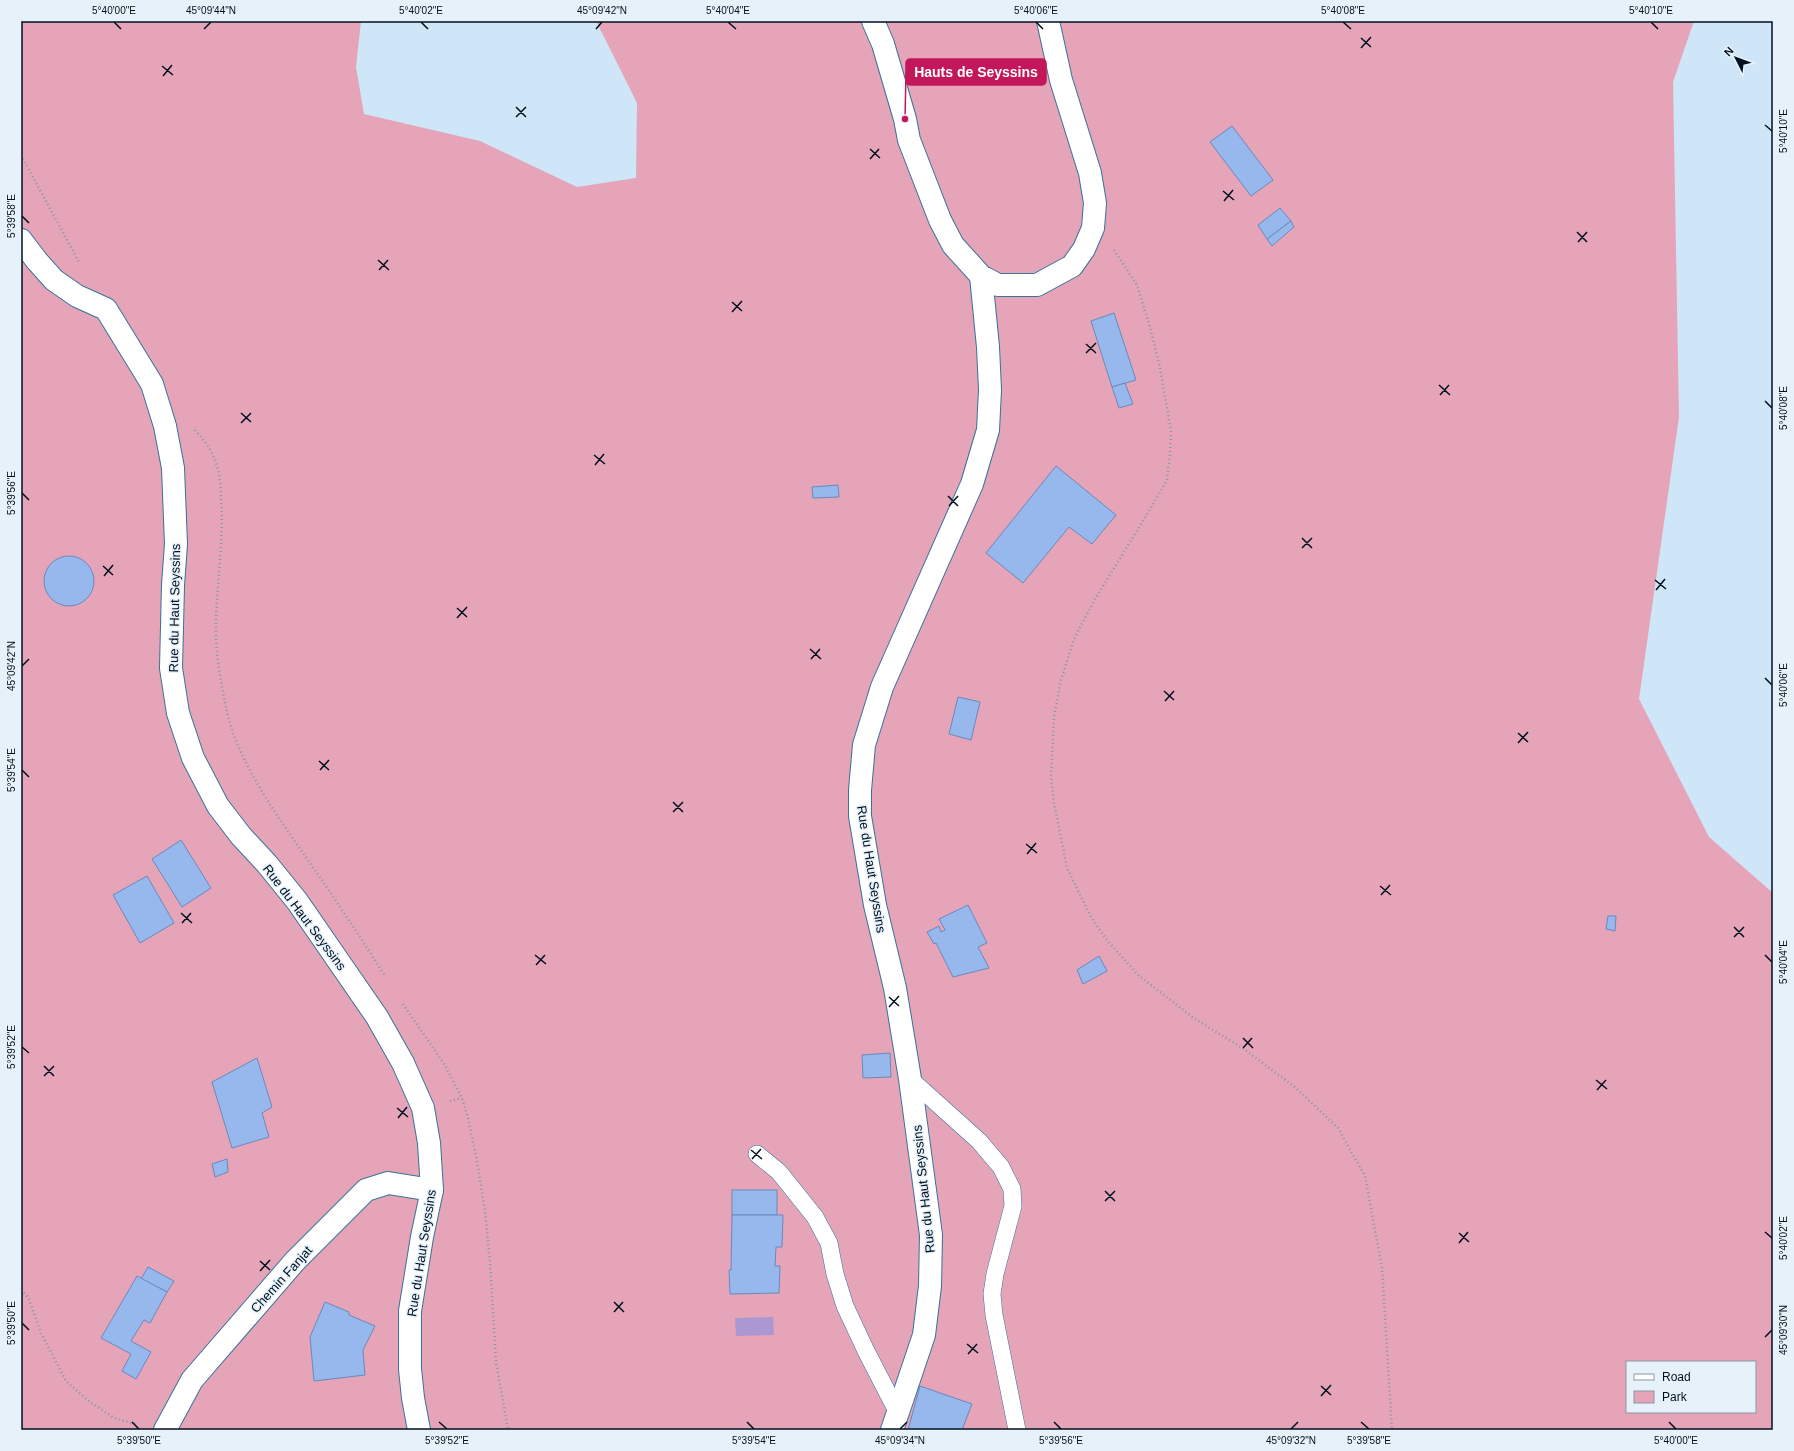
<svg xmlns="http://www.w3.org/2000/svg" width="1794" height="1451" font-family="Arial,sans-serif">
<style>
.green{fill:#e5a4b8;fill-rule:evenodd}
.water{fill:#ab98d3}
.building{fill:#96b8ed;stroke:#6989bc}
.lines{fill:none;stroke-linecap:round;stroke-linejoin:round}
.service-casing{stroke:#387398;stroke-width:18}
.minor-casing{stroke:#387398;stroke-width:24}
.secondary-casing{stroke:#387398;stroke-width:24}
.path{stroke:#8398a8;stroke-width:2.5;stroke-dasharray:1 3;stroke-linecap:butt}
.service{stroke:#fff;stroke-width:17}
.minor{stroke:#fff;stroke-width:22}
.secondary{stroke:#fff;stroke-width:22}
.ticks{fill:none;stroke:#00101e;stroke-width:1.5}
.labels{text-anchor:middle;stroke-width:3;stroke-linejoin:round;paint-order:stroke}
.street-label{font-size:13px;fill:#00101e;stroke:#e6f1fa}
.leader{fill:none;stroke:#c2185b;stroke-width:1.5}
.callout-dot{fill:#c2185b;stroke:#e6f1fa;stroke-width:1.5}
.callout{fill:#c2185b;stroke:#c2185b;stroke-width:1.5}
.callout-label{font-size:14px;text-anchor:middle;font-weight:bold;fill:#fff}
.neatline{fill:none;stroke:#00101e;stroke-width:1.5}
.ticks-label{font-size:10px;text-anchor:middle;fill:#00101e}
</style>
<rect width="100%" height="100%" fill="#cee6f7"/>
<!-- green -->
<path class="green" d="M21,21h340l-5,46 8,47 116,27 97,46 59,-9 1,-75 -41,-82h1098l-21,61 6,335 -40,282 70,138 64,56v537h-1752zM1627,1362h128v50h-128z"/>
<!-- water -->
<path class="water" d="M773,1317l1,18 -38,1 -1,-18z"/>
<!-- building -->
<g class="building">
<path d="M1232,126l41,54 -22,16 -41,-54z"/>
<path d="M1280,208l11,13 -24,18 -9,-14z"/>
<path d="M1291,221l3,6 -22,19 -5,-7z"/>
<path d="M1114,313l22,67 -24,7 -21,-66z"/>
<path d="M1125,383l8,21 -14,4 -7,-21z"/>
<path d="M1056,466l60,49 -24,29 -23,-17 -46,56 -37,-30z"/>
<path d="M838,485l1,12 -26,1 -1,-11z"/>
<circle cx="69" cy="581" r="25"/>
<path d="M958,697l22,5 -9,38 -22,-6z"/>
<path d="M181,840l30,48 -29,19 -30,-48z"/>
<path d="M147,876l27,47 -34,20 -27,-48z"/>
<path d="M968,905l19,38 -9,4 11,21 -36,9 -17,-34 -2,1 -7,-12 12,-6 2,6 4,-2 -6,-11z"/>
<path d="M1608,916h8l-1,15 -9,-2z"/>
<path d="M1099,956l8,15 -24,13 -6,-14z"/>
<path d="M890,1053l1,24 -28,1 -1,-23z"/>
<path d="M257,1058l15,49 -10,6 7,24 -37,11 -20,-66z"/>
<path d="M227,1159l1,13 -13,5 -3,-13z"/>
<rect x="732" y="1190" width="45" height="25"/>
<path d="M732,1215h51l-1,32h-6l-1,19h5l-1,27 -49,1 -1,-24h2z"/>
<path d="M148,1267l26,14 -7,11 -26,-13z"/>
<path d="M137,1276l30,16 -17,31 -6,-3 -13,21 20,11 -15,27 -14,-8 9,-17 -30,-16z"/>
<path d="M325,1302l24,10v3l26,11 -12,24 2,25 -51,6 -4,-44z"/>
<path d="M920,1386l52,18 -10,26h-54z"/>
</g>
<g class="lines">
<!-- service casing -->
<g class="service-casing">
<g id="service">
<path d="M910,1079l69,62 22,26 11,22 1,17 -18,68 -3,20 2,21 23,115"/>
<path d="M757,1154l22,18 36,45 14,26 6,31 10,32 21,45 31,60"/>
</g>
</g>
<!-- minor casing -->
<g class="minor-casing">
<g id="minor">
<path d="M21,240l16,21 17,19 23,16 29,13 46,75 13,42 8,42 3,76 -3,41 -2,83 7,45 15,45 25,48 23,30 26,28 30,37 80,116 26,46 20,45 6,35 3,47 -10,47 -12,74v58l3,29 6,32"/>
<path d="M165,1430l27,-50 103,-119 71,-71 22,-7 44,7"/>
<path d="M892,1430l32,-95 6,-49 1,-51 -21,-156 -15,-91 -20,-83 -15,-89v-26l4,-45 18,-58 90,-203 16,-54 2,-40 -2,-43 -7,-71"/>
</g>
</g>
<!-- secondary casing -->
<g class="secondary-casing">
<path id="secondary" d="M873,21l10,23 22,75 4,21 31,80 13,25 28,31 17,9h39l35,-19 12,-17 9,-21 2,-25 -5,-30 -29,-93 -13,-59"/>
</g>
<!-- path -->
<g class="path">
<path d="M21,155l58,107"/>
<path d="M1114,250l23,35 13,42 10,41 11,63 -1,22 -3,27 -15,26 -58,95 -20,38 -13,41 -7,37 -3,60 3,26 13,65 24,49 16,23 31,35 57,44 49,30 52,39 42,40 27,48 17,92 10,162"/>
<path d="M195,430c9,10 17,20 21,33 4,11 5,24 5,36 3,41 -4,82 -5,124 -1,29 5,61 11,89 12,54 58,115 90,161 23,34 46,68 68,103"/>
<path d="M403,1004l41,60 18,34 6,20 9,43 8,50 5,50 6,101 12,68"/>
<path d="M450,1101l12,-3"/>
<path d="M21,1290l7,7 13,36 25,48 20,18 28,19 24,7"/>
</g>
<!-- service -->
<use href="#service" class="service"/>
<!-- minor -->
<use href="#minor" class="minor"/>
<!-- secondary -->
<use href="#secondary" class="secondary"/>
</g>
<!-- ticks -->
<path class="ticks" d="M114,22l7,7M421,22l7,7M728,22l8,7M1036,22l7,7M1343,22l8,7M1651,22l7,7M204,29l7,-7M596,29l6,-7M1361,38l10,9M1361,48l10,-11M162,66l11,9M163,76l9,-11M516,107l10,10M516,117l10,-10M1765,125l7,6M870,149l10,9M870,159l9,-10M1223,191l11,9M1224,201l9,-11M22,216l7,7M1577,232l10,10M1578,242l9,-10M378,260l11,10M379,270l9,-10M732,302l10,9M732,312l10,-11M1086,344l10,9M1086,353l10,-10M1439,385l11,10M1440,395l9,-10M1765,401l7,7M241,413l10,9M241,423l10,-10M594,455l11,9M595,465l9,-11M22,493l7,7M948,496l10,10M949,506l9,-10M1302,538l10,10M1302,548l10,-10M103,566l10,9M104,576l9,-11M1655,580l11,9M1656,590l9,-11M457,608l10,9M457,618l10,-11M810,649l11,10M811,659l9,-10M22,666l7,-7M1765,678l7,7M1164,691l10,9M1165,701l9,-10M1518,733l10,9M1518,743l10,-11M319,761l10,9M22,770l7,7M320,770l9,-10M673,802l10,10M673,812l10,-10M1026,844l11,9M1027,854l9,-11M1380,886l11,9M1381,895l9,-10M181,913l11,10M182,923l9,-10M1734,927l10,10M1734,937l10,-10M535,955l11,9M1765,955l7,7M536,965l9,-10M889,997l10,9M889,1007l10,-11M1243,1038l10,10M22,1047l7,6M1243,1048l9,-10M44,1066l10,10M44,1076l10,-10M1596,1080l11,9M1597,1090l9,-10M397,1108l11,9M398,1118l9,-11M751,1150l11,9M752,1159l9,-10M1105,1191l10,10M1105,1201l10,-10M1765,1232l7,6M1459,1233l10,9M1459,1243l9,-11M260,1261l10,9M260,1271l10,-11M614,1302l10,10M614,1312l9,-10M22,1323l7,7M1765,1337l7,-7M967,1344l11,9M968,1354l9,-10M1321,1386l10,9M1321,1396l10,-11M132,1422l7,7M439,1422l8,7M747,1422l7,7M1054,1422l7,7M1361,1422l8,7M1669,1422l7,7M900,1429l7,-7M1291,1429l7,-7"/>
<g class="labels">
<!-- street labels -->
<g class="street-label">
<text transform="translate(174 608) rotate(-89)" y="5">Rue du Haut Seyssins</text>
<text transform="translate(872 869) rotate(81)" y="5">Rue du Haut Seyssins</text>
<text transform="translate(305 917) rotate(53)" y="5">Rue du Haut Seyssins</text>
<text transform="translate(923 1189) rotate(-96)" y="5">Rue du Haut Seyssins</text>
<text transform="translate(421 1253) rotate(-81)" y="5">Rue du Haut Seyssins</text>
<text transform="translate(281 1279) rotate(-48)" y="5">Chemin Fanjat</text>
</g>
</g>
<!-- callouts -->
<path class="leader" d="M905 119L906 72"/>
<circle class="callout-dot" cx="905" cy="119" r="4"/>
<rect class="callout" x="906" y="59" width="140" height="26" rx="4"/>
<g class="callout-label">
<text x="976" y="77">Hauts de Seyssins</text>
</g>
<!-- border -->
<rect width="1794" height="1451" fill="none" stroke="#e6f1fa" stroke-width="44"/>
<!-- legend -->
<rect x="1626" y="1361" width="130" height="52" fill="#e6f1fa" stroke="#8a97a2"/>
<rect x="1634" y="1374" width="20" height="6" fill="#ffffff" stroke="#8a97a2"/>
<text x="1662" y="1381" font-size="12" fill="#00101e">Road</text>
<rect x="1634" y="1391" width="20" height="12" fill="#e5a4b8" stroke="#8a97a2"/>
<text x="1662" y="1401" font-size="12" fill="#00101e">Park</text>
<!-- north arrow -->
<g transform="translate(1736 58) rotate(312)" stroke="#e6f1fa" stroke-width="3" paint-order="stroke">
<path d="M0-3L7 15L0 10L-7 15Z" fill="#00101e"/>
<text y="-6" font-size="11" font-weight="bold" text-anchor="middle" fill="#00101e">N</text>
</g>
<rect x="22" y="22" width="1750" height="1407" class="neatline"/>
<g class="ticks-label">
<text x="114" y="14">5°40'00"E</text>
<text x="211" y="14">45°09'44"N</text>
<text x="421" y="14">5°40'02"E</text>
<text x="602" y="14">45°09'42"N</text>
<text x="728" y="14">5°40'04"E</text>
<text x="1036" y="14">5°40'06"E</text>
<text x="1343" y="14">5°40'08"E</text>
<text x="1651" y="14">5°40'10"E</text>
<text transform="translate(1783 131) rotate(-90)" y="4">5°40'10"E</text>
<text transform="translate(11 216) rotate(-90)" y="4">5°39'58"E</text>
<text transform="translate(1783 408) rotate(-90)" y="4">5°40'08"E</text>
<text transform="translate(11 493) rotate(-90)" y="4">5°39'56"E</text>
<text transform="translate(11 666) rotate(-90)" y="4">45°09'42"N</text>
<text transform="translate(1783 685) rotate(-90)" y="4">5°40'06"E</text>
<text transform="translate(11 770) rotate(-90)" y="4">5°39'54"E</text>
<text transform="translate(1783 962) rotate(-90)" y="4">5°40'04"E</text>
<text transform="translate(11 1047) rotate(-90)" y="4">5°39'52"E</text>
<text transform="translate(1783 1238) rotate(-90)" y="4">5°40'02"E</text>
<text transform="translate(11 1323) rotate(-90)" y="4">5°39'50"E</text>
<text transform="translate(1783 1330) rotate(-90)" y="4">45°09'30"N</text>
<text x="139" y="1444">5°39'50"E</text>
<text x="447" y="1444">5°39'52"E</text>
<text x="754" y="1444">5°39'54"E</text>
<text x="900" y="1444">45°09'34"N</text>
<text x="1061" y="1444">5°39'56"E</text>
<text x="1291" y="1444">45°09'32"N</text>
<text x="1369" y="1444">5°39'58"E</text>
<text x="1676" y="1444">5°40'00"E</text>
</g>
</svg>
